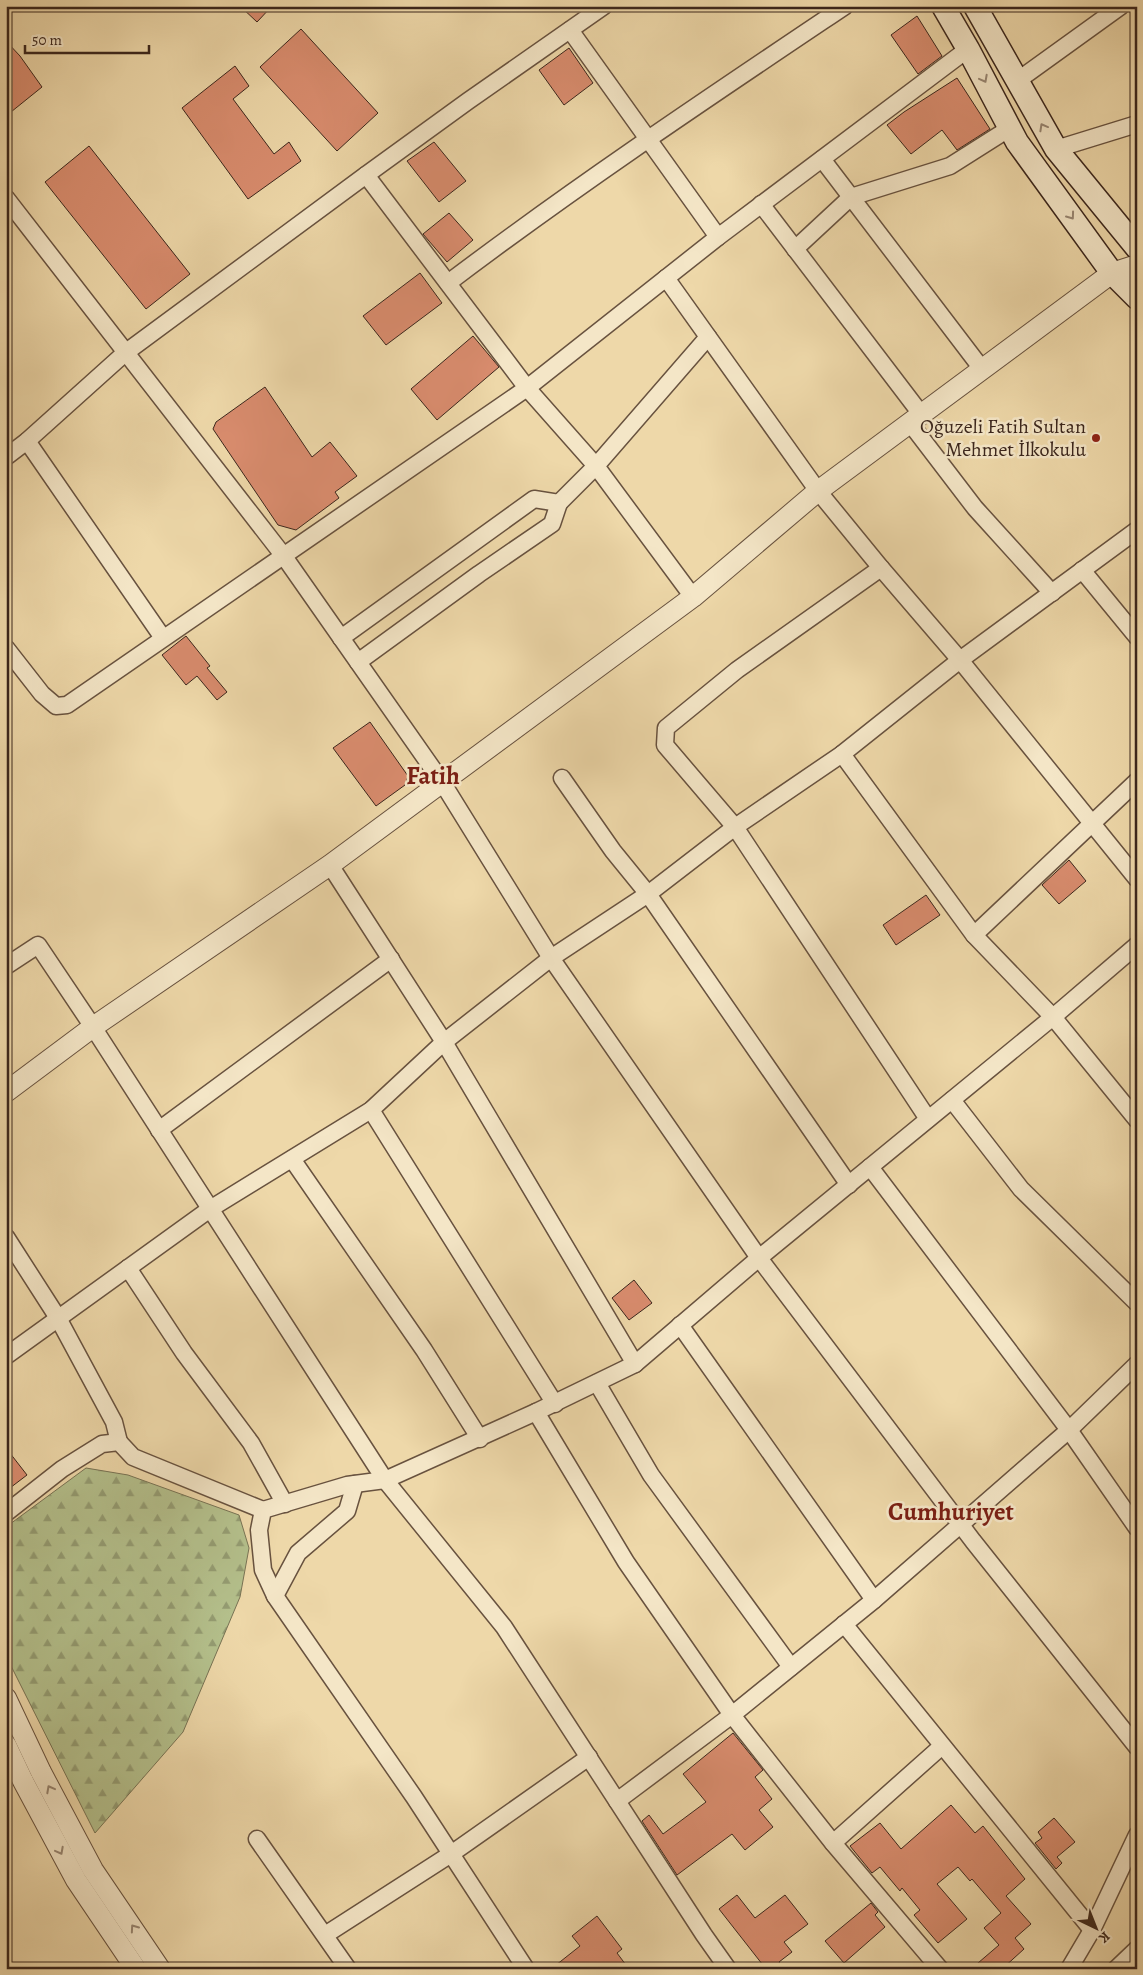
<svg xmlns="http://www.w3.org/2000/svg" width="1143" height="1975" font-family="Alegreya,serif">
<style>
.forest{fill:url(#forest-firs);stroke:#787354}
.building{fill:#d98c6e;stroke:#3b261c}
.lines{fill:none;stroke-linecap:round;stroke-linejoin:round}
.minor-casing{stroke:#68523f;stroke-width:19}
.tertiary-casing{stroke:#68523f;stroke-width:22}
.secondary-casing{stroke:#3b261c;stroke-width:25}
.minor{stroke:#f4e6c7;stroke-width:16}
.tertiary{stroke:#f4e6c7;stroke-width:20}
.secondary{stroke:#f4e6c7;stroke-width:22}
.oneway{stroke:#988672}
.poi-dot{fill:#8f2418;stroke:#f4e6c7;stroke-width:2}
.labels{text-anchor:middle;stroke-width:5;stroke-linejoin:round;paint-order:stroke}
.poi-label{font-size:20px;fill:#3b261c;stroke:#f4e6c7;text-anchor:end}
.district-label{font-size:25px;font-weight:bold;fill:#7a1f14;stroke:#f4e6c7}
</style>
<defs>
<pattern id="forest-firs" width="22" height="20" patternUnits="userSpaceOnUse" patternTransform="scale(1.25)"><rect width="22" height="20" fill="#b4c08c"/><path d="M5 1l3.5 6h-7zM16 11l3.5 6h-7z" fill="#949c72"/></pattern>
</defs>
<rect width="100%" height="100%" fill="#eed8a9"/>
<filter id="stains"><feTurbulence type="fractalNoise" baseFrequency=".004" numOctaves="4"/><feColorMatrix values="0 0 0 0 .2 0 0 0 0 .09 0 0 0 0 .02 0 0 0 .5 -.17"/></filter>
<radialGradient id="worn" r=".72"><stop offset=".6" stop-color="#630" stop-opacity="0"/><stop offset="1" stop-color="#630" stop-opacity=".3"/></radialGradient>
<!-- forest -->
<path class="forest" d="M86,1468l42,7 111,40 10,33 -9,49 -57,135 -88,101 -89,-177v-129z"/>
<!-- building -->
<g class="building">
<path d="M240,6h32l-15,16z"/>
<path d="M917,16l25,40 -24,18 -27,-39z"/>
<path d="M301,29l77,84 -41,38 -77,-84z"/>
<path d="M6,41l14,15 22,31 -36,29z"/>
<path d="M569,48l24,35 -29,22 -25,-35z"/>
<path d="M235,66l14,20 -16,13 41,55 15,-12 12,19 -53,38 -66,-91z"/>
<path d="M957,78l33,51 -33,21 -15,-20 -31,24 -24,-29 17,-13z"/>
<path d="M434,142l32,39 -27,21 -32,-41z"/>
<path d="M89,146l101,128 -44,35 -101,-127z"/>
<path d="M449,213l24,27 -26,22 -24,-28z"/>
<path d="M420,273l22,30 -56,42 -23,-29z"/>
<path d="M473,336l26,31 -62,53 -26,-31z"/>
<path d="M265,387l47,70 18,-15 27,34 -22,16 4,6 -43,32 -18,-5 -65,-96 3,-7z"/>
<path d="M186,636l24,30 -3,2 20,24 -10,8 -20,-24 -11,9 -24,-30z"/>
<path d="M370,722l38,54 -3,9 -29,21 -43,-58z"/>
<path d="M1069,860l17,21 -27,23 -17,-19z"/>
<path d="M926,895l14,20 -44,30 -13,-20z"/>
<path d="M634,1280l18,23 -23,17 -17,-22z"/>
<path d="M6,1448l21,27 -21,16z"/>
<path d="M733,1733l30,37 -8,7 17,22 -13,11 14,17 -28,23 -13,-16 -55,41 -35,-54 7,-6 14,19 43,-32 -23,-28z"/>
<path d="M951,1805l24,28 8,-7 42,53 -19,17 25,28 -16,14 9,11 -22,20h-31l28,-24 -15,-17 17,-15 -29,-34 -2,2 -12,-14 -21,17 30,35 -29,24 -24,-28 6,-5 -18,-22 -2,3 -20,-24 -8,6 -22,-27 30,-23 21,26z"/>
<path d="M1054,1818l21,24 -18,15 5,6 -6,6 -21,-26 7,-5 -4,-6z"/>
<path d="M737,1895l18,23 30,-23 23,29 -24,18 8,10 -13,10 5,7h-18l-47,-60z"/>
<path d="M871,1903l7,9 -3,3 10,12 -41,36 -19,-22z"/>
<path d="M597,1916l25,33 -5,4 12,16h-78l29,-23 -8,-10z"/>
</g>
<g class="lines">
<!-- minor casing -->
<g class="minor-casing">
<g id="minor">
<path d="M570,30l148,207"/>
<path d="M1017,81l104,-75"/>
<path d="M1056,149l81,-25"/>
<path d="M822,159l160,210"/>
<path d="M366,175l161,213 69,78 97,131"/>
<path d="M6,198l277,357 159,227 109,176 208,300 214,283 164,206"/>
<path d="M761,204l160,210"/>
<path d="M795,249l56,-52 99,-31 60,-38"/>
<path d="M666,278l152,213 63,77 79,92 177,219"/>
<path d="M448,283c128,-97 263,-187 397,-277"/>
<path d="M910,423l65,85 77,85"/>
<path d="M27,441l136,197"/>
<path d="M6,457l21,-16 98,-88 241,-178 102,-74 136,-95"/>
<path d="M881,568l-144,102 -71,58 -1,17 70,82 193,292"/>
<path d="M1082,570l55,67"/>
<path d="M341,638l193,-139 25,4 37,-37 112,-129"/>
<path d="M6,648l36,46 14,12 11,-1 460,-317 191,-151 250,-188"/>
<path d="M358,662l121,-88 73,-50 7,-21"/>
<path d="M842,754l132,181 79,82 84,103"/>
<path d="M562,778l51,73 35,43 201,291"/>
<path d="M330,865l114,177 191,322"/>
<path d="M974,935l163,-154"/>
<path d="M6,966l32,-21 55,82 292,453 119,147 200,308 24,34"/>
<path d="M952,1100l69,89 116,114"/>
<path d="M371,1110l184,294"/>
<path d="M159,1130l232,-171"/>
<path d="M292,1159l132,191 56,89"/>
<path d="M870,1167l199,263 68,98"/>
<path d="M6,1237l52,81 56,104 5,20"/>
<path d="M128,1268l56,85 67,90 34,61"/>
<path d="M680,1325l194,275"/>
<path d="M6,1356l204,-147 161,-99 73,-68 107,-84 97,-64 87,-67 107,-73 118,-94 177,-130"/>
<path d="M597,1383l54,92 140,192"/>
<path d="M536,1412l90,150 106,153 101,128 107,126"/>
<path d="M6,1513l56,-44 40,-25 17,-2 14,15 130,53"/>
<path d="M275,1596l23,-43 49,-42 8,-27"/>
<path d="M844,1624l248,306"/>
<path d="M617,1801l115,-86 142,-115 195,-170 68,-66"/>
<path d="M257,1839l91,130"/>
<path d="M833,1843l109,-97"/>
<path d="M325,1935l126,-81 138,-97"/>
<path d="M526,1969l-112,-172 -139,-201 -12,-26 -4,-40 4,-20 84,-25 38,-5 151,-68 99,-48 124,-106 294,-241 84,-72"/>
<path d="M1069,1969l23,-39 45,-95"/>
<path d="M1116,1969l21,-20"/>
</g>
</g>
<!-- tertiary casing -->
<g class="tertiary-casing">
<g id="tertiary">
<path d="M6,1092l87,-65 237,-162 363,-268 125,-106 294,-218 25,-8"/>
<path d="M6,1698l35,74 52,98 67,99"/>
<path d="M6,1745l17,36 53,99 60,89"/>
</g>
</g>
<!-- secondary casing -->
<g class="secondary-casing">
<g id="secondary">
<path d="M943,6l25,43 49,93 95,131 25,25"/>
<path d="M975,6l81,143 81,99"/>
</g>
</g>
<!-- minor -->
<use href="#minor" class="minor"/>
<!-- tertiary -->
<use href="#tertiary" class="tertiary"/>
<!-- secondary -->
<use href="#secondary" class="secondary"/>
</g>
<!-- one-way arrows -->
<defs><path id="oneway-chevron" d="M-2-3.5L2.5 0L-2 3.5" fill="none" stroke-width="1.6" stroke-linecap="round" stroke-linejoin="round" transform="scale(1.25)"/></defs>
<g class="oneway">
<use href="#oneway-chevron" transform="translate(984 79) rotate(62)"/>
<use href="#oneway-chevron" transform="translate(1043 127) rotate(-119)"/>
<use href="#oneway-chevron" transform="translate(1071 216) rotate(54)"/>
<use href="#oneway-chevron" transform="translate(50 1789) rotate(-118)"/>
<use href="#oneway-chevron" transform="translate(60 1851) rotate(62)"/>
<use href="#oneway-chevron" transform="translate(134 1928) rotate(-125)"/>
</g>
<!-- markers -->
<circle class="poi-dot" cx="1096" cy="438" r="5"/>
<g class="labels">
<!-- poi labels -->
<g class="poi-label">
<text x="1086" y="433">Oğuzeli Fatih Sultan<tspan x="1086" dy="23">Mehmet İlkokulu</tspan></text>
</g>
<!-- district labels -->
<g class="district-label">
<text x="433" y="784">Fatih</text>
<text x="951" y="1520">Cumhuriyet</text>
</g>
</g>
<!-- margin -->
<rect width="1143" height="1975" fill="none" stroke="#eed8a9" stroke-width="25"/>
<rect x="8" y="8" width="1128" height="1960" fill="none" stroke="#3b261c" stroke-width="2.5"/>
<rect x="12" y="12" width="1118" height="1950" fill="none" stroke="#3b261c"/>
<!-- north arrow -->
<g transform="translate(1096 1928) rotate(137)" stroke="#f4e6c7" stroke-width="4" paint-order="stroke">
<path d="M0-4L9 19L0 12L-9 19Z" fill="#3b261c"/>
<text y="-8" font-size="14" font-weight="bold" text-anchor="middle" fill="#3b261c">K</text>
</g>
<!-- scale -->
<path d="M25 45v8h124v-8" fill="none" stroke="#3b261c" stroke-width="2.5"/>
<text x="32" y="45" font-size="15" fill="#3b261c" stroke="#f4e6c7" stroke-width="4" paint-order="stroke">50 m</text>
<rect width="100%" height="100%" filter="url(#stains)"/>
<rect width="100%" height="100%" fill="url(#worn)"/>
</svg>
